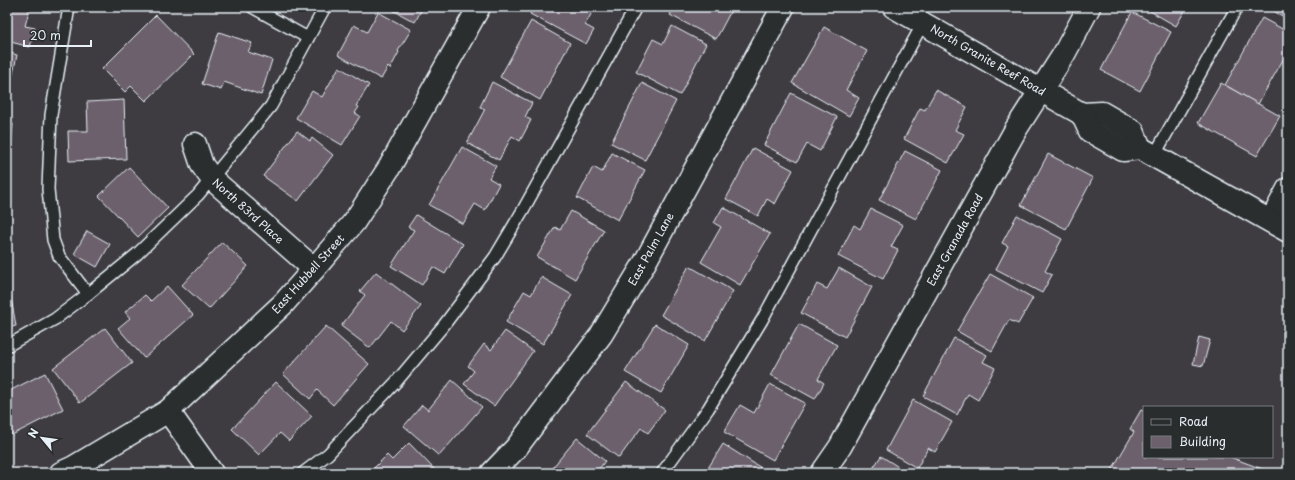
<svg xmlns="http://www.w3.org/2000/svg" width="1295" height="480" font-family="'Playpen Sans',sans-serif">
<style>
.building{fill:#6d606d;stroke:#e8f1f8}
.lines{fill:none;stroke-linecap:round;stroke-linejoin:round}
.lane-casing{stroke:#e8f1f8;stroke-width:14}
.street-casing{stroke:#e8f1f8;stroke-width:25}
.secondary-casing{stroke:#e8f1f8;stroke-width:25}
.lane{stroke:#2a2d2e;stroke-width:11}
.street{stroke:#2a2d2e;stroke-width:22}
.secondary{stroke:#2a2d2e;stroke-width:22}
.labels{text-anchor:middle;stroke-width:3.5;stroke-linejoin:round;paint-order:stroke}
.street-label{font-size:11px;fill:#e8f1f8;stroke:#2a2d2e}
</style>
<rect width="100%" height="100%" fill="#3e3c41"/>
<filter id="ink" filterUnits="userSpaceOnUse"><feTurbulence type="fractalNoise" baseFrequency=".025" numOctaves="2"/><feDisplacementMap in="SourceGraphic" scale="8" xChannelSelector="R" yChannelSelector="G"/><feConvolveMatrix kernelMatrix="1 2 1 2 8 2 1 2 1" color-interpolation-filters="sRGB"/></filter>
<g filter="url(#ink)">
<!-- building -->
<g class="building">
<path d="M7,7h23l-5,19 10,2 -5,19 -23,-6z"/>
<path d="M387,7h36l-8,15z"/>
<path d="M534,7h61l-10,18 9,5 -8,14 -56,-30z"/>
<path d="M674,7h59l-17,32 -46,-24z"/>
<path d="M1143,7h44l-11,19z"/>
<path d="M1266,7h22v12z"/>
<path d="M378,12l33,18 -13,21 1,1 -9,17 -2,-2 -7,12 -43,-24 16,-30 13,7z"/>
<path d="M1132,12l39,20 -31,59 -39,-21z"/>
<path d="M156,15l38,39 -48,47 -15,-15 -6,6 -23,-23z"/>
<path d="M1262,18l26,14v19l-30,53 -33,-19z"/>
<path d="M531,21l39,22 -30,57 -40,-23z"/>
<path d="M672,26l34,18 -26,51 -44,-23 17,-33 10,5z"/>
<path d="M824,27l43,24 -21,39 13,8 -10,18 -57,-33z"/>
<path d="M219,32l33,11 -4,9 24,8 -11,35 -37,-13 -3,8 -19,-6z"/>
<path d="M7,52l10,3 -7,33 -3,-1z"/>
<path d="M339,67l30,18 -13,21 3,1 -4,6 5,3 -18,29 -46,-27 16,-27 10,6z"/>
<path d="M492,82l40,21 -7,14 6,3 -11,21 -8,-5 -13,24 -32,-17 18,-34 -5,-2z"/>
<path d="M642,83l34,18 -31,59 -34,-17z"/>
<path d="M1221,83l59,33 -23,40 -59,-33z"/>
<path d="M936,90l31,17 -12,23 9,4 -16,29 -44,-24 16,-31 5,2z"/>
<path d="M791,93l46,24 -17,34 -13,-7 -10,18 -33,-17z"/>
<path d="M124,100l2,59 -57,2 -1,-30h20l-1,-29z"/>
<path d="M7,124h6l-2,24h-4z"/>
<path d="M297,131l13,10 2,-3 21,17 -35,46 -35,-25z"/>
<path d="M462,147l34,19 -7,12 10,6 -14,26 -10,-6 -12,20 -34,-19z"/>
<path d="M753,148l40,22 -18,34 -8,-5 -9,17 -32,-17z"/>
<path d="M905,151l37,19 -26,49 -37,-19z"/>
<path d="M612,153l33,17 -27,50 -41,-22 16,-31 9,5z"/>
<path d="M1048,154l45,24 -27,51 -45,-24z"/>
<path d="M129,167l39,41 -30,29 -39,-41z"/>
<path d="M723,207l47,27 -30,51 -39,-23 20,-35 -7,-4z"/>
<path d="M871,209l32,16 -12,22 7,3 -15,29 -45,-23 16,-31 6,4z"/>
<path d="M571,211l33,19 -29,49 -38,-22 18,-30 5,3z"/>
<path d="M416,215l47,29 -18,30 -12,-7 -11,18 -31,-19 23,-36 -6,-3z"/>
<path d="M1017,215l45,24 -17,32 7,4 -10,18 -46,-24 12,-23 -6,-3z"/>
<path d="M87,231l23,13 -13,23 -23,-13z"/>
<path d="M222,242l26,24 -39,43 -27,-24z"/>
<path d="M689,266l44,25 -28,50 -44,-26z"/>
<path d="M839,268l33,19 -27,50 -44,-24 16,-29 10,5z"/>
<path d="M376,272l45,34 -19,24 -11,-9 -21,27 -29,-22 24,-31 -5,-4z"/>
<path d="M990,274l43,24 -15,26 -9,-4 -17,31 -35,-20z"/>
<path d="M7,275l9,51 -9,2z"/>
<path d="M541,277l31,18 -29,49 -37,-22 18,-31 7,4z"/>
<path d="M167,286l26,29 -49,43 -26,-30 12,-10 -5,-6 20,-17 6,6z"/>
<path d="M655,324l34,21 -28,48 -36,-21z"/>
<path d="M799,324l38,21 -19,34 6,4 -9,16 -44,-24z"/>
<path d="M326,326l43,38 -36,41 -16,-15 -7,9 -27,-25z"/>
<path d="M105,328l27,35 -52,40 -27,-35z"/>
<path d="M505,331l28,20 -39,55 -30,-22 10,-13 -6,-5 16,-22 7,6z"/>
<path d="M1199,337l11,3 -7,26 -10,-2z"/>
<path d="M954,338l33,17 -4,7 12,6 -17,32 -10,-6 -11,21 -34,-19z"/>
<path d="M45,373l18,36 -51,26 -5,-11v-32z"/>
<path d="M452,380l30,27 -43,49 -35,-30 18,-21 6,5z"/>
<path d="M276,382l36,34 -23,25 -9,-8 -21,22 -27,-26z"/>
<path d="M626,382l39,28 -17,23 -7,-5 -22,30 -32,-24z"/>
<path d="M770,384l35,19 -32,57 -49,-28 16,-27 14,8z"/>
<path d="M913,400l39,22 -17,30 -7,-4 -11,20 -31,-18z"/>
<path d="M1141,410l3,1v46h86l43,16h-163l24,-41 -4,-3z"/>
<path d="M577,438l28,23 -9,12h-48z"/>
<path d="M409,443l26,27 -3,3h-63l18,-18 5,5z"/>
<path d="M723,444l43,27 -1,2h-60z"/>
<path d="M881,456l27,17h-38z"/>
</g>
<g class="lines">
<!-- lane casing -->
<g class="lane-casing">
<g id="lane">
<path d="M69,7l-18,108 -3,74 5,51 6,16 29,38"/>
<path d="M252,7l56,31"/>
<path d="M1154,156l83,-149"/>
<path d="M7,346l48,-27 33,-25 49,-40 61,-59 73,-89 54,-99"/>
<path d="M303,473l25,-19 68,-72 48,-57 51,-68 28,-47 113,-203"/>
<path d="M662,473l46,-64 54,-89 161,-297"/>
</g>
</g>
<!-- street casing -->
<g class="street-casing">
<g id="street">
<path d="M195,144l7,21 10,14 102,90"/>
<path d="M1271,221l17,-32"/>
<path d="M168,411l44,62"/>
<path d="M61,473l13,-6 94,-56 115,-107 31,-35 40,-47 35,-54 90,-161"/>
<path d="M492,473l24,-25 85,-113 43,-71 139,-257"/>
<path d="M822,473l18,-26 176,-318 48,-75 25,-47"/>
</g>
</g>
<!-- secondary casing -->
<g class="secondary-casing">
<g id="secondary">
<path d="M894,7l188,107 20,-1 31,18 7,17"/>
<path d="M1082,114l8,17 33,19 17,-2 148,83"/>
</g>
</g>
<!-- lane -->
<use href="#lane" class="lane"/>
<!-- street -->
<use href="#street" class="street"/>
<!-- secondary -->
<use href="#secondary" class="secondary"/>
</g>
</g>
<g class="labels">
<!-- street labels -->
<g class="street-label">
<text transform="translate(988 60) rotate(30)" y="4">North Granite Reef Road</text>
<text transform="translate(248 211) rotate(42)" y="4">North 83rd Place</text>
<text transform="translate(955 240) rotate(-61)" y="4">East Granada Road</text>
<text transform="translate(651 249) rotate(-61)" y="4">East Palm Lane</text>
<text transform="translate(308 274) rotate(-48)" y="4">East Hubbell Street</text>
</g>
</g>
<!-- margin -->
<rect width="1295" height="480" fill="none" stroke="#2a2d2e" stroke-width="24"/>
<rect x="12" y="12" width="1271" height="456" fill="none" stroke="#e8f1f8" stroke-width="1.5" filter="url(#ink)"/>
<!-- legend -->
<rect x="1143" y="406" width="130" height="52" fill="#2a2d2e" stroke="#767b7f"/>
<rect x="1151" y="419" width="20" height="6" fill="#2a2d2e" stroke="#767b7f"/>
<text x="1179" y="426" font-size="12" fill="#e8f1f8">Road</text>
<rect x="1151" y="436" width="20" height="12" fill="#6d606d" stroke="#767b7f"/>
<text x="1179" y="446" font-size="12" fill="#e8f1f8">Building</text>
<!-- north arrow -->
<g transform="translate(42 438) rotate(299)" stroke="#2a2d2e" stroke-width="3" paint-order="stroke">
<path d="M0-3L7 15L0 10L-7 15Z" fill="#e8f1f8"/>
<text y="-6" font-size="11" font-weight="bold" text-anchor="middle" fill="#e8f1f8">N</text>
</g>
<!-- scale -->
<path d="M24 40v6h67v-6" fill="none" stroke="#e8f1f8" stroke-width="2"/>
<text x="30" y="40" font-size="12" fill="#e8f1f8" stroke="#2a2d2e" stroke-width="3" paint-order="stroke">20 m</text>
</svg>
